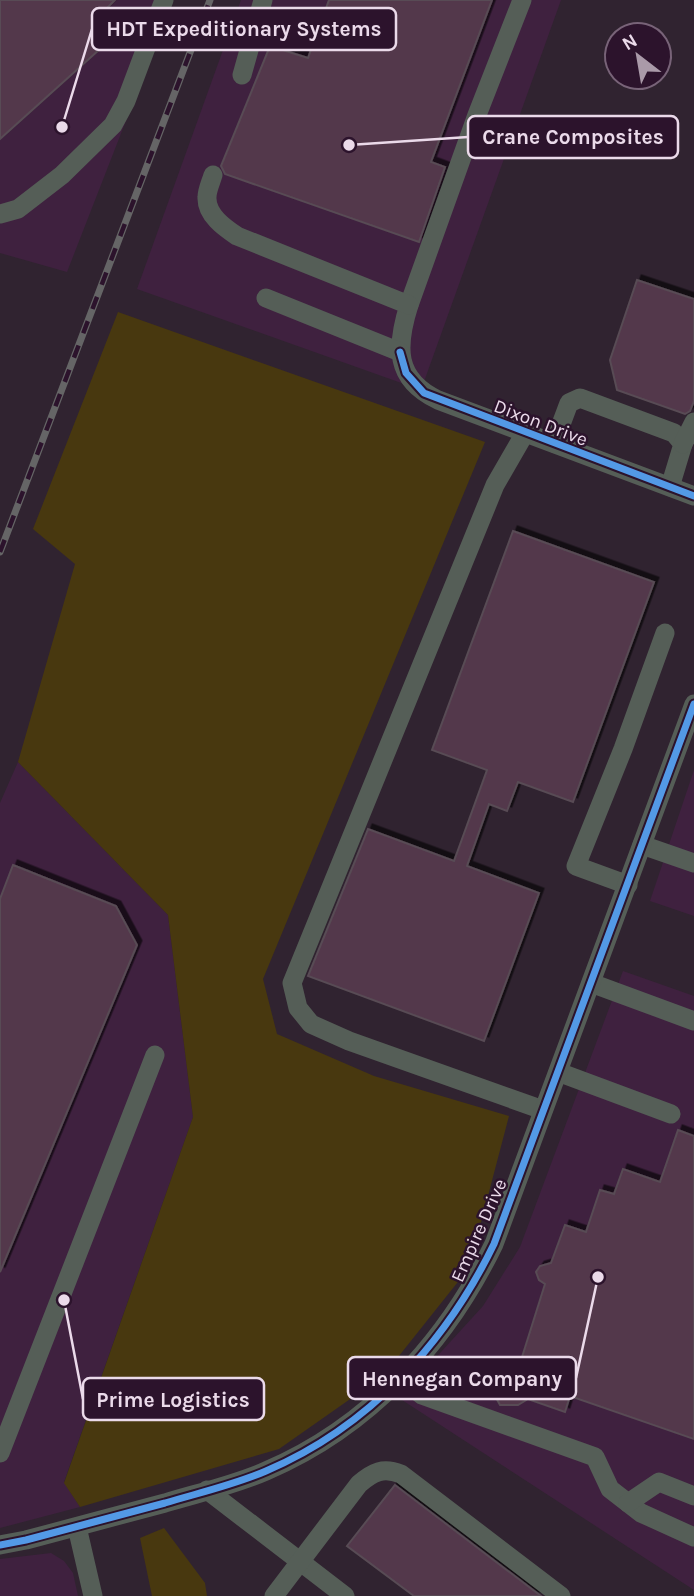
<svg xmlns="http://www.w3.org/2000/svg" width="694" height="1596" font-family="Karla,sans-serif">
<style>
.built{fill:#3f213f}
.green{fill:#48380f}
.building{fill:#53384c;stroke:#584b54;stroke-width:2;filter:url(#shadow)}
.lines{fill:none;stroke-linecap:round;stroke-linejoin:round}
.minor{stroke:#555e57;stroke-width:19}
.rail-casing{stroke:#656566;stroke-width:7}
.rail{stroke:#2c132c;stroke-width:4.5;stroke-dasharray:13;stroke-linecap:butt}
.cycleway-casing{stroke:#2c132c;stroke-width:11}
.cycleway{stroke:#5399e6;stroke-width:7}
.labels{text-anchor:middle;stroke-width:5;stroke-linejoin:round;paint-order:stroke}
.street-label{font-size:19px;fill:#ebdaea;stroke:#2c132c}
.leader{fill:none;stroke:#ebdaea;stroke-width:2.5}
.callout-dot{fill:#ebdaea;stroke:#2c132c;stroke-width:2.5}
.callout{fill:#2c132c;stroke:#ebdaea;stroke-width:2.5}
.callout-label{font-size:21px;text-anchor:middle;font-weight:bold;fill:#ebdaea}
</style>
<defs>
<filter id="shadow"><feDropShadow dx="4.5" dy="-4.5" stdDeviation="0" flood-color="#0009"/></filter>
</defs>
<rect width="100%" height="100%" fill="#302330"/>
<!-- built -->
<g class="built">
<path d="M0,0h173l-106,272 -67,-19z"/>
<path d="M241,0h320l-140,390 -284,-101z"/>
<path d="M18,762l150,153 25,202 -129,365 16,25 -80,21v-725z"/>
<path d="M694,770v146l-44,-15z"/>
<path d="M623,971l71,25v594l-295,-192 84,-92 37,-59z"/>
<path d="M51,1553l13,8 9,12 5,23h-78v-37z"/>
</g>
<!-- green -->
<g class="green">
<path d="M118,312l367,130 -222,537 14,55 97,42 135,40 -40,152 -86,108 -104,73 -199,58 -16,-24 129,-366 -25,-202 -150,-153 57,-198 -42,-35z"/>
<path d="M164,1528l41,55 2,13h-55l-12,-58z"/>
</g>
<!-- building -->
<g class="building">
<path d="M0,0h115l-14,14 19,17 -120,108z"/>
<path d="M329,0h163l-61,162 14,5 -26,75 -194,-68 -4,-8 49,-120 38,12z"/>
<path d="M637,280l57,19v102l-4,10 -5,3 -68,-24 -7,-30z"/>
<path d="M513,531l141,51 -81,220 -55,-20 -11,29 -18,-7 -22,62 72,27 -55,148 -176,-65 60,-147 86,32 33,-91 -55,-20z"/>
<path d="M13,865l103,41 21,39 -137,327v-373z"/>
<path d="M678,1130l16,6v303l-124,-43 -5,16 -37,-13 -10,6h-18l-7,-13 2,-9 6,-7 16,-3 28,-89 -6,-4 -3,-8 4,-6 11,-3 14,-38 21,7 14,-42 14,4 9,-25 37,13z"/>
<path d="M395,1485l146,111h-127l-67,-50z"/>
</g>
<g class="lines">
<!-- minor -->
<g class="minor">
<path d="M522,0l-45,115 -68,190c-13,41 -15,74 29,95l256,96"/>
<path d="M242,75l21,-75"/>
<path d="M213,175c-2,7 -6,15 -6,22 -1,18 18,31 30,39l172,69"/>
<path d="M0,214l18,-5 44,-34 51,-50 13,-24 38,-101"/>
<path d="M266,298l134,54"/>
<path d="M525,433l-30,52 -203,498 6,25 13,16 38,17 194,69"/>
<path d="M554,443l15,-40 11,-5 94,35 9,11 -13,43"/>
<path d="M683,444l11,-22"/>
<path d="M642,845l52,18"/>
<path d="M628,885l-52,-19 47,-117 42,-116"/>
<path d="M591,983l103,38"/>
<path d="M558,1072l113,42"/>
<path d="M401,1378l21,17 173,62 15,32 31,24 53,24"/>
<path d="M0,1453l155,-398"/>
<path d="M207,1490l138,106"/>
<path d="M628,1503l31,-21 35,14"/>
<path d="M77,1527l16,69"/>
<path d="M0,1545l26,-5c46,-12 93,-25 139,-37 33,-10 69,-18 101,-32 103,-44 180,-128 228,-227l200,-540"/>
<path d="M274,1596l85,-112c14,-12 24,-17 42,-10l160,122"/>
</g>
<!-- rail casing -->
<g class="rail-casing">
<path id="rail" d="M0,552l210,-552"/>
</g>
<!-- rail -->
<use href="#rail" class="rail"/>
<!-- cycleway casing -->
<g class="cycleway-casing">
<g id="cycleway">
<path d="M400,352l6,21 18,20 270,103"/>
<path d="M0,1545l26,-5c46,-12 93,-25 139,-37 33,-10 69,-18 101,-32 103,-44 180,-128 228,-227l200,-540"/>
</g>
</g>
<!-- cycleway -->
<use href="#cycleway" class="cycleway"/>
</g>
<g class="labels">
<!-- street labels -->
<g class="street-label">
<text transform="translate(541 422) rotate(21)" y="7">Dixon Drive</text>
<text transform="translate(478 1230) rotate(-66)" y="7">Empire Drive</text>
</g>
</g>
<!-- callouts -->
<path class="leader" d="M62 127L92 29M349 145L468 137M598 1277L576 1378M64 1300L83 1399"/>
<g class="callout-dot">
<circle cx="62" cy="127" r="7"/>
<circle cx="349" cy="145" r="7"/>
<circle cx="598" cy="1277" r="7"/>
<circle cx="64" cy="1300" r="7"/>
</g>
<g class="callout">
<rect x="92" y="8" width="304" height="42" rx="7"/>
<rect x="468" y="116" width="210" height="42" rx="7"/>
<rect x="348" y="1357" width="228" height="42" rx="7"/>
<rect x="83" y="1378" width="181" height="42" rx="7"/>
</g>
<g class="callout-label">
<text x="244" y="36">HDT Expeditionary Systems</text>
<text x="573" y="144">Crane Composites</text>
<text x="462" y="1386">Hennegan Company</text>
<text x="173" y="1407">Prime Logistics</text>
</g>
<!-- north arrow -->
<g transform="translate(638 56) rotate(329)"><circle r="33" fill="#2c132c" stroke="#786378" stroke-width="2"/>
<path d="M0-5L12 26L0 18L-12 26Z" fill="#aa9aa9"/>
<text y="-10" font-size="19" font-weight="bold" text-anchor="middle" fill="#ebdaea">N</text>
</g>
</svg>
